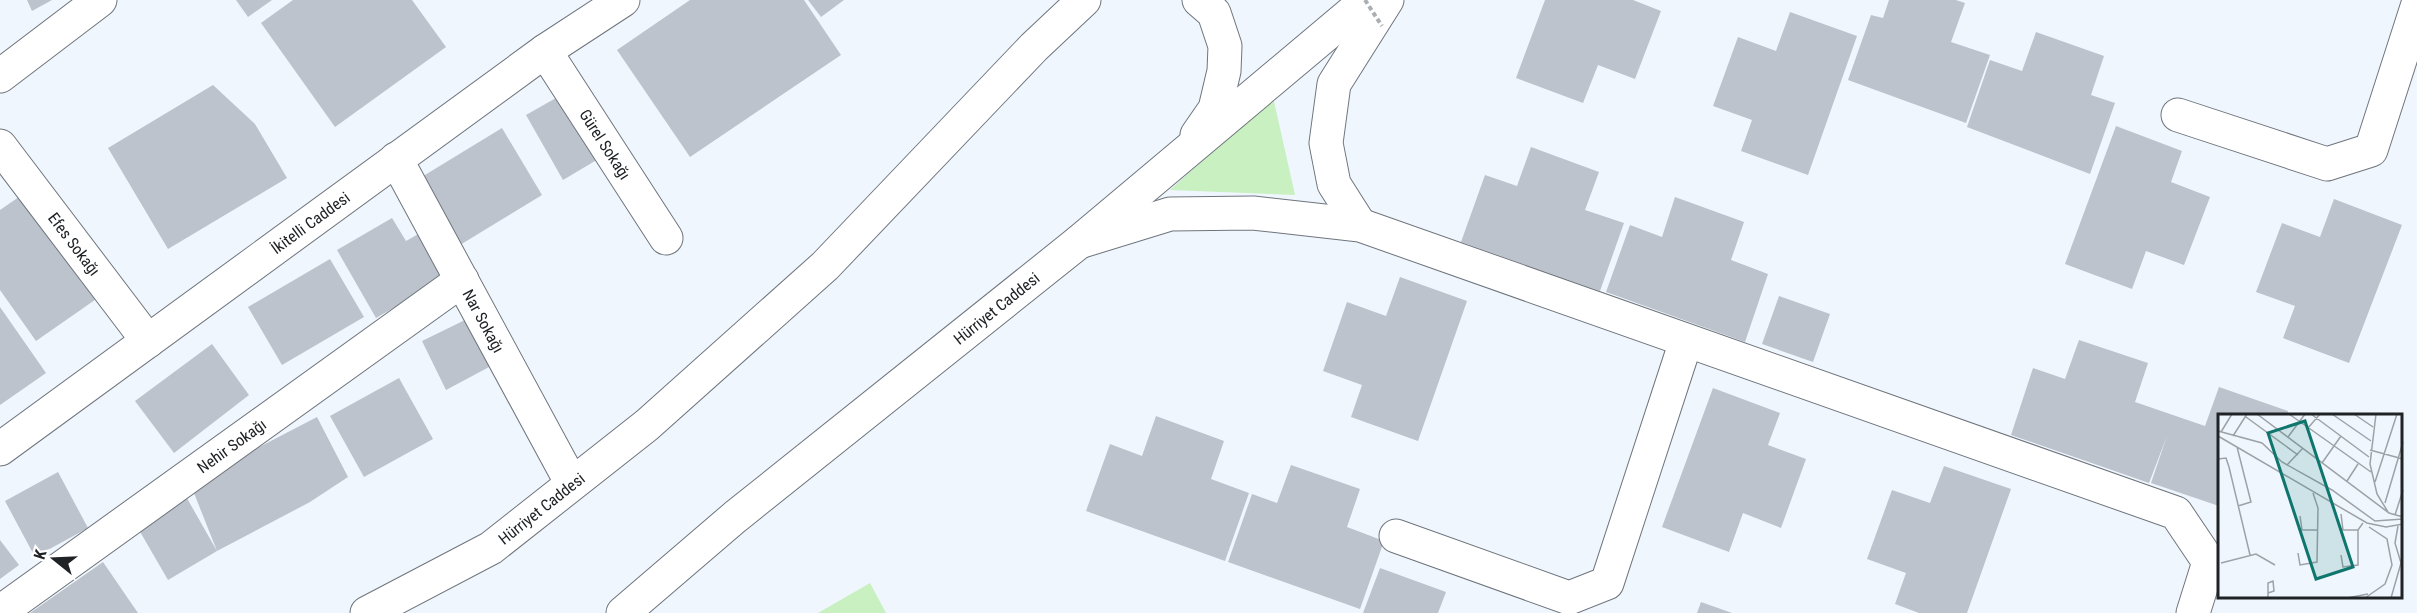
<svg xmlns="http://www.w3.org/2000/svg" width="2417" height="613" font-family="'Roboto Condensed',sans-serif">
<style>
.green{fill:#c8f0c0}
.building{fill:#bcc3cc}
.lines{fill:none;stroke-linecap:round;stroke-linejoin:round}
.minor-casing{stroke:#6f757d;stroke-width:35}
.secondary-casing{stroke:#6f757d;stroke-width:35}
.primary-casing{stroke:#6f757d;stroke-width:35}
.minor{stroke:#fff;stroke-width:33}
.secondary{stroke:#fff;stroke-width:33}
.primary{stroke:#fff;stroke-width:33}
.path-bridge{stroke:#aaafb4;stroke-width:4;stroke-dasharray:4.5 3;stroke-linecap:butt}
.labels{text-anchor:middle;stroke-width:5;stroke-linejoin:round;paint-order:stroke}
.street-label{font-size:16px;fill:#202326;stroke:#fff}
.inset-road{fill:none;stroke:#9da2a7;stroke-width:1.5}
.view{fill:#0f766e;fill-opacity:0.15;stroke:#0f766e;stroke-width:3}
.inset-edge{fill:none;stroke:#202326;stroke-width:3}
</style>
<rect width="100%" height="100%" fill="#f0f6fd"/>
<!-- green -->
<g class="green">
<path d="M1273,97l22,98 -125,-5z"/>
<path d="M870,583l16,30h-68z"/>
</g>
<!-- building -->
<g class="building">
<path d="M27,0h25l-20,11z"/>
<path d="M236,0h36l-24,17z"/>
<path d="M293,0h119l34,47 -111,80 -74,-104z"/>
<path d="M690,0h114l37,55 -151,102 -73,-107z"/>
<path d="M808,0h36l-23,17z"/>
<path d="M1545,0h88l28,11 -26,68 -37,-14 -15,38 -67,-25z"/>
<path d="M1889,0h67l9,3 -14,39 39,13 -24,68 -118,-43 23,-65 12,3z"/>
<path d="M1790,12l67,24 -49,139 -67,-24 11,-31 -39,-14 25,-69 38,14z"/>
<path d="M2036,32l68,24 -13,39 24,8 -25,71 -123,-47 23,-67 32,11z"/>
<path d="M213,85l42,39 32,54 -119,71 -60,-101z"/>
<path d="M563,94l37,64 -37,22 -37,-65z"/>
<path d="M2116,126l66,25 -11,31 39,15 -26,68 -38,-14 -14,38 -67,-25z"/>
<path d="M502,128l40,67 -82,50 -40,-67z"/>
<path d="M1531,147l68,25 -14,38 39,13 -24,68 -139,-49 24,-67 32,11z"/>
<path d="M29,190l73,105 -66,46 -36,-51v-80z"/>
<path d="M1675,197l69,25 -13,38 37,14 -23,68 -139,-50 24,-67 32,12z"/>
<path d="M2334,199l68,26 -53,138 -66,-25 12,-32 -39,-14 26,-69 38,14z"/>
<path d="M392,218l14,23 23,-13 25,45 -78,45 -39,-68z"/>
<path d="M330,259l34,58 -82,48 -34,-58z"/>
<path d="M1400,277l67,24 -49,140 -67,-24 11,-32 -39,-14 24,-69 39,14z"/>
<path d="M1779,296l51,18 -17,48 -51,-18z"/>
<path d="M0,307l46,66 -46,32z"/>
<path d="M467,319l24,47 -45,24 -24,-49z"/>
<path d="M2079,340l69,23 -13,39 70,24 14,-39 69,24 -1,4h-68v91l-68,-23 16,-47 -18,47 -138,-48 22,-67 32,11z"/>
<path d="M212,344l37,51 -75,58 -39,-52z"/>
<path d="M399,378l34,61 -69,38 -34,-61z"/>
<path d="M1713,388l67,25 -12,32 38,14 -25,69 -38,-15 -14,39 -67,-25z"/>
<path d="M1156,416l68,25 -13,38 38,14 -24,68 -139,-50 24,-67 32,12z"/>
<path d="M317,417l31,60 -38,25 -93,49 -27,-68z"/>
<path d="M1291,465l69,24 -13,38 37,14 -24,68 -132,-47 24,-68 25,9z"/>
<path d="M1944,466l67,23 -44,124h-48l-24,-9 11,-31 -39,-14 25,-69 38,13z"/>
<path d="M58,472l30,56 -53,29 -30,-56z"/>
<path d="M184,493l33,58 -49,29 -33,-57z"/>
<path d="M0,540l19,25 -19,14z"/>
<path d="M103,562l35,51h-108z"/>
<path d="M1380,568l66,24 -8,21h-75z"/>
<path d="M1701,602l31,11h-35z"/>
</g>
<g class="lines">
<!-- minor casing -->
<g class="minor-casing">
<g id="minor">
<path id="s1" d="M545,51l121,187"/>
<path d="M0,76l100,-76"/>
<path d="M2178,115l149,49 44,-14 46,-143"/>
<path id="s2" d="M0,146l148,195"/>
<path id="s3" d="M396,159l175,323"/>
<path d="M1360,225l-26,-41 -8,-41 8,-59 53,-84"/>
<path d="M1079,242l91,-28 83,-1 107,12 816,288 33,49 -16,51"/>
<path d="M1396,536l173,62 38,-15 79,-242"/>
<path id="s4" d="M0,612l462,-332"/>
</g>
</g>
<!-- secondary casing -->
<g class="secondary-casing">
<g id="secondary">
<path id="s5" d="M0,449l545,-398 78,-51"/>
</g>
</g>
<!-- primary casing -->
<g class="primary-casing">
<g id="primary">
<path d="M1197,135l18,-26 9,-38 1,-25 -11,-33 -15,-13"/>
<path id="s6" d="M367,613l124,-65 156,-123 178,-159 209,-219 50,-47"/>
<path id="s7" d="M623,613l112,-96 344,-275 288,-242"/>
</g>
</g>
<!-- minor -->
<use href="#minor" class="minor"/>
<!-- secondary -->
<use href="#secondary" class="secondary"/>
<!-- primary -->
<use href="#primary" class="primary"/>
<!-- path-bridge -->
<path class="path-bridge" d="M1365,0l17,26"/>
</g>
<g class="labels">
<!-- street labels -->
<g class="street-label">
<text dy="6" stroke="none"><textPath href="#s1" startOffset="111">Gürel Sokağı</textPath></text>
<text dy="6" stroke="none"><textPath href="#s5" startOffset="384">İkitelli Caddesi</textPath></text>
<text dy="6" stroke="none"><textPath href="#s2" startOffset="123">Efes Sokağı</textPath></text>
<text dy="6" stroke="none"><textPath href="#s7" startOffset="482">Hürriyet Caddesi</textPath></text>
<text dy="6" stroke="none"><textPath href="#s3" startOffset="184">Nar Sokağı</textPath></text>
<text dy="6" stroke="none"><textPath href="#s4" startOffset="285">Nehir Sokağı</textPath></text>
<text dy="6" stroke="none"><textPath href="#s6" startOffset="204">Hürriyet Caddesi</textPath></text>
</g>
</g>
<!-- overview -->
<g transform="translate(2218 414)">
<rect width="184" height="184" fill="#f0f6fd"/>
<path class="inset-road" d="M39,0l132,99 14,4M71,0l82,58M93,0l58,43M114,0l39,27M136,0l19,13M158,0l-6,50 7,30 11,18M28,3l52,38M90,14l12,-14M0,17l44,12 20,19 50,28 43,31 28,-2M3,18l11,-18M0,22l149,87 19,4 17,-3M15,22l14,-22M70,23l17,-23M19,33l14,55 -13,4M152,36l33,9M0,45l8,-1 3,9 21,88M104,49l19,-27M69,51l16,-17M129,67l11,-17M157,68l22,-68M167,89l18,-61M123,100l2,16h15l5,-7M177,101l8,-25M82,102l2,14h16M80,139l2,12 17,-3 1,-54 -5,-15M123,141l2,12 15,-2v-35M3,149l35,-9 19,11M50,184v-15l5,-2 1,10 -6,2M129,184l21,-4M147,184l20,-14 7,-19 -5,-26 -18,-12M173,184l10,-35 -6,-20 3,-17"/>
<path class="view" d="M87,7l48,146 -37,12 -48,-146z"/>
<rect width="184" height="184" class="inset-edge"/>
</g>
<!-- north arrow -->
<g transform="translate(54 559) rotate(288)" stroke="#ffffff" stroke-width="4.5" paint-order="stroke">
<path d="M0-4.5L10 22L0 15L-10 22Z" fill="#202326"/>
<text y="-9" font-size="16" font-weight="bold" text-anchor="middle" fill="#202326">K</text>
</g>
</svg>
